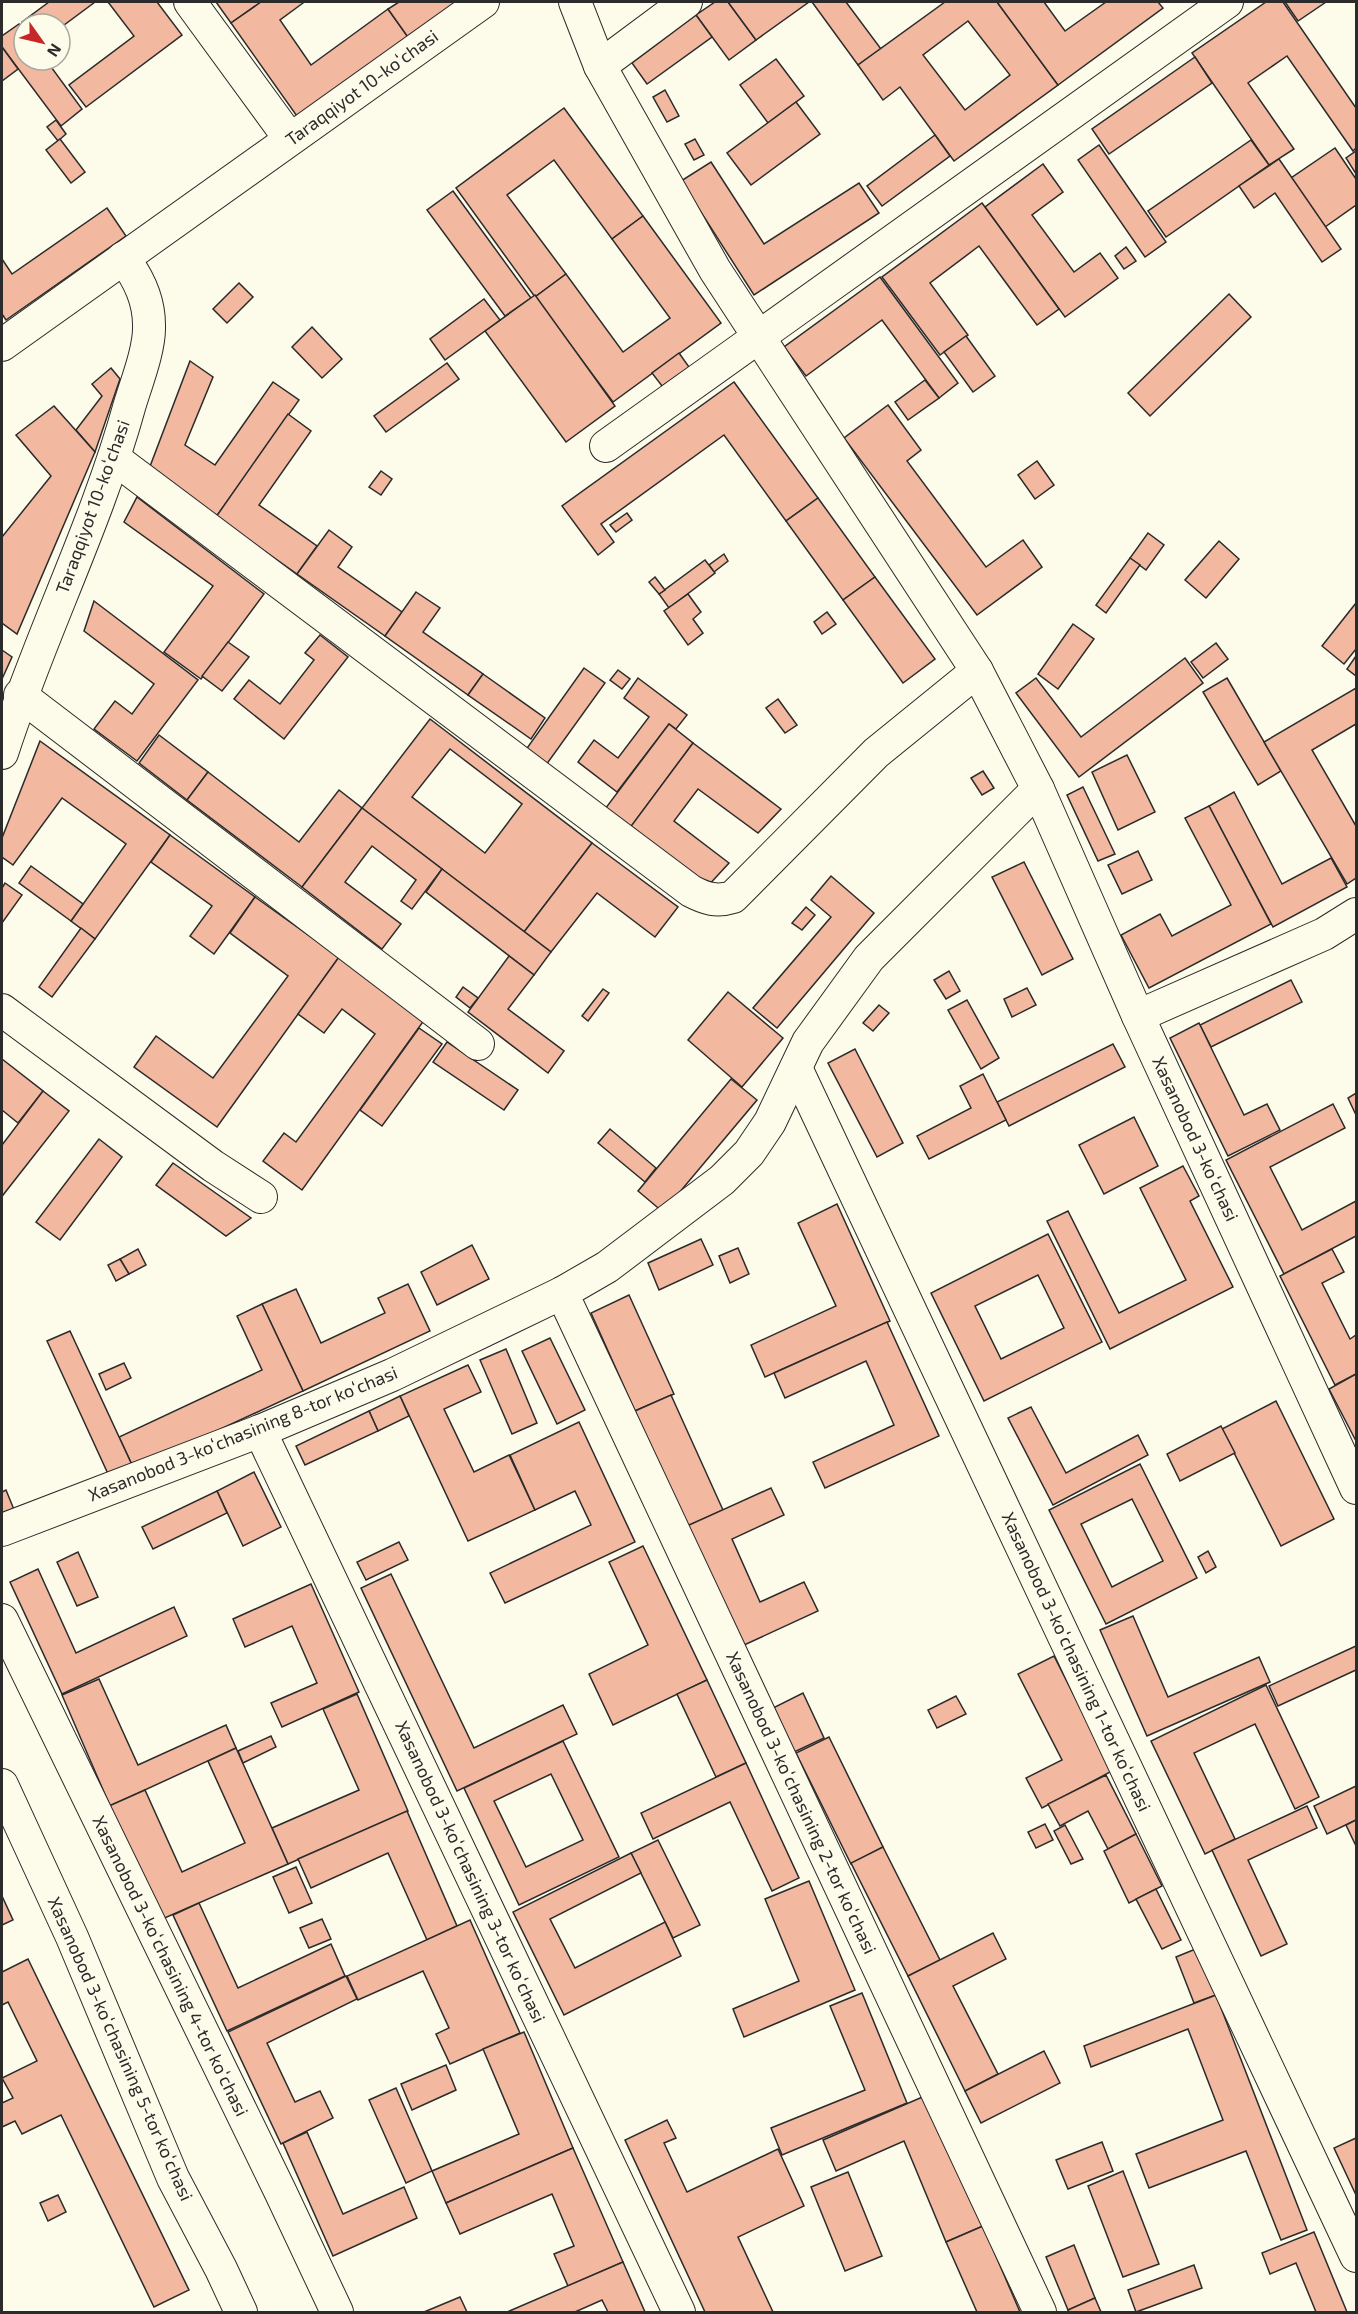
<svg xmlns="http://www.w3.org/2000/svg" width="1358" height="2314" font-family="'Exo 2',sans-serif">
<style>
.building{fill:#f2b8a0;stroke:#2b2b2b;stroke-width:1.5;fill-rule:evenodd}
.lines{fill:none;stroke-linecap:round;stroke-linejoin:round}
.minor-casing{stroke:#2b2b2b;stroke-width:34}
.minor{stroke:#fdfbea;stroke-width:32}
.labels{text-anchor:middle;stroke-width:4.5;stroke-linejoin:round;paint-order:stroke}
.street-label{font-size:18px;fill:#2b2b2b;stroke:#fdfbea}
</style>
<rect width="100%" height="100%" fill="#fdfbea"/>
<!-- building -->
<g class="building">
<path d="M49,2h46l-35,26v-4l-36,2 -2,-4z"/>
<path d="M108,2h49l25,33 -96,72 -17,-22 65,-49z"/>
<path d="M216,2h45l-30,21z"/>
<path d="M261,2h41l1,1 -23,17 31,45 77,-56 22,31 -111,79 -68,-96z"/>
<path d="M399,2h66l-55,38 -22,-31z"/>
<path d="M715,2h13l28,38 -27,20 -33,-45z"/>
<path d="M728,2h81l-53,38z"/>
<path d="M812,2h34l35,47 -23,16z"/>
<path d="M945,2h52l61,83 -104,76 -54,-74 -17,13 -25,-35zM968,21l42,54 -45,35 -42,-55z"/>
<path d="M997,2h47l21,29 41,-29h52l5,6 -105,77z"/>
<path d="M1266,2h17l73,106v40l-3,3 -66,-95 -39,27 46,66 -25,16 -77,-112z"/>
<path d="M1285,2h41l-28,19z"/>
<path d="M696,15l16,22 -65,47 -15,-21z"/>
<path d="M19,24l5,7v29h22l36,49 -21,17 -59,-79v-11z"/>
<path d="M2,47l16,22 -16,12z"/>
<path d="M1195,57l17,26 -103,71 -17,-25z"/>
<path d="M776,59l28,37 -36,27 -28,-38z"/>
<path d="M665,90l14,26 -12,6 -14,-25z"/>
<path d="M796,102l24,32 -69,51 -24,-32z"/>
<path d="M564,108l79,108 -31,23 -58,-79 -47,35 59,79 -31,23 -79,-109z"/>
<path d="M56,120l10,14 -8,7 -11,-14z"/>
<path d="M935,135l15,21 -68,50 -15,-20z"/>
<path d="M60,139l25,33 -14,11 -25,-33z"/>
<path d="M695,139l9,16 -10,5 -9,-16z"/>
<path d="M1251,140l18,25 -103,72 -18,-26z"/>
<path d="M1099,145l67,97 -21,15 -67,-97z"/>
<path d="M1335,148l21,31v26l-31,22 -34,-49z"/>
<path d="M1356,151v23l-10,-16z"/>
<path d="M1279,159l62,90 -19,13 -47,-69 -21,15 -15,-22z"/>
<path d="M711,162l53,82 95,-61 20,30 -125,82 -73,-114z"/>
<path d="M1043,164l20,28 -31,23 42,57 26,-19 18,25 -53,39 -80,-110z"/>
<path d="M453,191l78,107 -26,18 -78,-106z"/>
<path d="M982,203l77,106 -22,16 -58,-79 -49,37 38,52 -28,20 -58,-78z"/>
<path d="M107,208l19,28 -120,84 -4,-6v-55l10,15z"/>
<path d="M643,216l78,107 -108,79 -78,-105 31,-23 57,78 47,-34 -58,-79z"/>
<path d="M1126,247l10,14 -12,8 -9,-13z"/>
<path d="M880,277l78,106 -19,15 -57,-78 -76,56 -22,-29z"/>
<path d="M239,283l14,14 -26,26 -14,-14z"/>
<path d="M1229,294l22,23 -101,99 -22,-23z"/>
<path d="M535,295l80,111 -49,36 -81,-111z"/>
<path d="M484,299l16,21 -55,40 -15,-21z"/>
<path d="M312,327l30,32 -20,19 -30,-31z"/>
<path d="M966,336l29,40 -22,16 -29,-40z"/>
<path d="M679,353l10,14 -27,19 -10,-13z"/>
<path d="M190,361l23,16 -28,68 30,20 58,-83 26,18 -83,117 -67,-48z"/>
<path d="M447,363l12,16 -73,53 -12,-16z"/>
<path d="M111,368l9,11 -25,73 -19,-22 26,-34 -10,-12z"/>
<path d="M925,380l14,18 -31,22 -13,-18z"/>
<path d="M734,382l84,116 -32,23 -62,-86 -123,89 13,18 -16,13 -36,-49z"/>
<path d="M888,405l33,45 -14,11 79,106 37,-27 19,27 -65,48 -133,-177z"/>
<path d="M54,406l41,46 -78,182 -15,-11v-86l49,-61 -35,-41z"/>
<path d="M288,414l23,17 -52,74 58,41 -20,28 -81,-57z"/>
<path d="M1037,461l17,24 -19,14 -17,-24z"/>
<path d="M381,471l11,8 -11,16 -12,-8z"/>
<path d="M137,497l127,97 -63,85 -37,-27 49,-66 -89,-64z"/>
<path d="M818,498l57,79 -32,23 -57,-79z"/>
<path d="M627,513l5,7 -16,12 -6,-7z"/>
<path d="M329,530l23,17 -14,20 64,45 -17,24 -88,-62z"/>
<path d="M1148,533l16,12 -18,25 -16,-12z"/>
<path d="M1219,541l20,18 -33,39 -21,-18z"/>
<path d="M724,554l4,7 -14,11 -5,-7z"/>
<path d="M1130,558l10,7 -34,48 -10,-8z"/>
<path d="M705,560l10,13 -46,35 -10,-14z"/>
<path d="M655,577l10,13 -6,4 -10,-12z"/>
<path d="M875,577l60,82 -32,24 -60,-83z"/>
<path d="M416,592l24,16 -17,24 60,42 -15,21 -83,-59z"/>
<path d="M688,594l13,18 -8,7 10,14 -15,12 -24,-34z"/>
<path d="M94,601l104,79 -61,81 -43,-32 21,-28 17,13 22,-30 -70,-53z"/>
<path d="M1356,603v46l-12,15 -22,-18z"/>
<path d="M827,612l9,12 -14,10 -8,-12z"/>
<path d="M1073,624l21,15 -36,50 -20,-15z"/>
<path d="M320,635l28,22 -64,82 -50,-40 15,-19 31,24 34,-44 -9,-7z"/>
<path d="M228,642l21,15 -27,34 -20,-15z"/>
<path d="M1216,643l12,16 -25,19 -12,-16z"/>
<path d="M2,650l10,7 -10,22z"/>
<path d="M1356,656v20l-9,-7z"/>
<path d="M1185,658l18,25 -124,94 -63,-84 20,-15 45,59z"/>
<path d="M584,668l21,15 -59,82 -21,-14z"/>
<path d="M618,670l12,9 -8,10 -12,-9z"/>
<path d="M483,674l62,44 -14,21 -63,-44z"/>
<path d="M638,678l49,37 -11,14 -7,-5 -52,68 -39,-30 16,-22 24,18 31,-41 -25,-19z"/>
<path d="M1227,678l54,93 -23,14 -55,-93z"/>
<path d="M1356,688v36l-44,26 44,76v52l-9,6 -83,-142z"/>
<path d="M778,699l19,26 -12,8 -19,-25z"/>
<path d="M430,719l162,124 -68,89 -162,-124zM450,749l72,55 -37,49 -73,-56z"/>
<path d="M669,724l24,19 -63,85 -25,-19z"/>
<path d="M159,735l49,37 -21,28 -48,-37z"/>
<path d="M40,741l130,94 -75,104 -24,-18 55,-77 -64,-46 -49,67 -11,-8v-19z"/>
<path d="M693,743l88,66 -23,24 -60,-44 -24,32 55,42 -23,25 -77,-59z"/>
<path d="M1127,755l28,57 -37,18 -26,-58z"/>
<path d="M983,771l11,17 -12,7 -11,-17z"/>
<path d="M208,772l91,70 40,-52 23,18 -60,79 -115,-87z"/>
<path d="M1083,787l32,67 -17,7 -31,-66z"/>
<path d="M1234,792l48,92 49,-26 16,29 -74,40 -64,-121z"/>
<path d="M1209,806l62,118 -122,64 -28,-53 39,-21 12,22 59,-31 -46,-87z"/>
<path d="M362,808l80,61 -30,40 -11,-8 15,-21 -44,-34 -27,36 56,42 -19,25 -80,-62z"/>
<path d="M170,835l85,62 -41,57 -24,-18 22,-30 -61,-44z"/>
<path d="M592,843l86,64 -23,30 -58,-44 -46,59 -27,-20z"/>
<path d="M1138,851l14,29 -30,14 -14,-29z"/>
<path d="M1024,862l49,97 -31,16 -50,-98z"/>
<path d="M31,866l52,38 -12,17 -52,-38z"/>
<path d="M442,869l109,83 -17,23 -108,-83z"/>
<path d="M831,876l43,37 -97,115 -24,-20 78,-91 -20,-17z"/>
<path d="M5,883l17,12 -20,28v-35z"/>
<path d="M255,897l84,60 -122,170 -83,-60 22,-31 57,42 75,-102 -58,-43z"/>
<path d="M806,907l9,8 -13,15 -10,-7z"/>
<path d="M81,928l14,11 -43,58 -13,-10z"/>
<path d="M509,956l25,19 -26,34 56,42 -16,22 -80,-61z"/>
<path d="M339,957l86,62 -123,171 -39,-29 21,-28 12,9 79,-108 -33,-25 -18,24 -26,-19z"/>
<path d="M949,971l11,20 -14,8 -12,-19z"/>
<path d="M1291,980l11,22 -91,45 -11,-22z"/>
<path d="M463,987l15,11 -8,10 -14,-11z"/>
<path d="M1027,988l9,17 -24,12 -8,-18z"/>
<path d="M603,989l6,4 -21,28 -6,-5z"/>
<path d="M728,992l55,46 -41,49 -54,-47z"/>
<path d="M967,1000l32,58 -18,11 -33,-59z"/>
<path d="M879,1005l10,8 -16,18 -10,-8z"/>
<path d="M1199,1023l45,92 23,-11 13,26 -52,26 -58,-118z"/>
<path d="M419,1028l23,16 -60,82 -22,-16z"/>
<path d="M447,1042l71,48 -14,20 -71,-48z"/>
<path d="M1113,1044l12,23 -116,59 -12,-24z"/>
<path d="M855,1049l48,94 -26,14 -49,-94z"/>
<path d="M2,1059l41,32 -25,32 -16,-13z"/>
<path d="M983,1074l23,46 -77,39 -12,-23 54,-28 -11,-22z"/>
<path d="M731,1079l26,21 -94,112 -25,-21z"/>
<path d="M43,1091l26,20 -66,84 -1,-1v-49z"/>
<path d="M1356,1093v22l-8,-17z"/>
<path d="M1333,1104l12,24 -75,39 32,63 54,-29v35l-72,38 -58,-114z"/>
<path d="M1134,1117l24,49 -54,28 -25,-49z"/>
<path d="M610,1129l46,39 -11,14 -47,-39z"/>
<path d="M99,1139l23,18 -62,83 -24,-18z"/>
<path d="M173,1163l78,55 -25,18 -70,-51z"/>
<path d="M1183,1166l16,30 -9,5 43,86 -123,62 -63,-128 21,-10 51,102 67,-33 -46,-92z"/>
<path d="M837,1204l53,117 -125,56 -14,-32 85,-39 -38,-83z"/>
<path d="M1048,1234l54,108 -118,59 -53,-108zM1038,1275l26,53 -63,31 -26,-53z"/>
<path d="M701,1239l12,26 -54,25 -11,-27z"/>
<path d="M472,1245l17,34 -52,26 -16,-33z"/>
<path d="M738,1248l11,26 -19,9 -11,-27z"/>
<path d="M138,1249l8,16 -17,9 -9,-15z"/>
<path d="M1332,1249l12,23 -22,11 28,56 6,-4v39l-21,11 -55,-109z"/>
<path d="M120,1259l9,15 -13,7 -8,-16z"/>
<path d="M408,1284l22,47 -127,60 -41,-87 34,-15 25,54 64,-30 -7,-15z"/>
<path d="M629,1295l45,99 -39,17 -44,-98z"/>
<path d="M262,1304l41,87 -169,78 -15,-32 143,-67 -25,-54z"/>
<path d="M887,1322l52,114 -114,52 -12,-26 81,-37 -28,-64 -81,37 -11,-25z"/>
<path d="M70,1331l62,134 -23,11 -62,-135z"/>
<path d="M550,1338l35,72 -28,14 -35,-73z"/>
<path d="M506,1349l31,74 -25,11 -32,-74z"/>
<path d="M124,1363l7,15 -25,12 -7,-16z"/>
<path d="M468,1365l13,27 -37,17 30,63 35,-17 26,55 -67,31 -68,-145z"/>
<path d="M1356,1374v67l-27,-52z"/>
<path d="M671,1395l52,115 -36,16 -52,-115z"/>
<path d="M400,1396l9,20 -31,15 -9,-20z"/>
<path d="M1276,1401l58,118 -53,27 -59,-117z"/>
<path d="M1031,1407l35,66 72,-38 10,20 -95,50 -45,-87z"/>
<path d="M369,1411l9,20 -73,34 -9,-19z"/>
<path d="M579,1422l56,120 -130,61 -15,-30 101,-48 -16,-34 -40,19 -25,-55z"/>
<path d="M1221,1426l14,27 -55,28 -13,-27z"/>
<path d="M1140,1464l57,114 -91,46 -57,-114zM1132,1499l31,62 -51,26 -31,-63z"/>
<path d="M254,1472l27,55 -38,19 -26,-55z"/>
<path d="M771,1488l13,27 -52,24 28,63 44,-20 14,29 -76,35 -55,-120z"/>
<path d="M6,1490l9,22 -13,6v-26z"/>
<path d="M217,1491l10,22 -74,36 -11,-22z"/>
<path d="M399,1542l9,18 -42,20 -9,-18z"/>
<path d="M643,1546l64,134 -94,45 -24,-51 59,-29 -39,-83z"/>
<path d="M1208,1551l8,16 -10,6 -8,-16z"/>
<path d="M78,1552l20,45 -21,9 -20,-44z"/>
<path d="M38,1569l38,84 98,-46 13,29 -125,58 -52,-112z"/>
<path d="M391,1574l83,174 89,-43 14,29 -120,57 -96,-203z"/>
<path d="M311,1584l48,108 -77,35 -11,-24 46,-20 -25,-57 -47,21 -12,-28z"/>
<path d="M1133,1616l35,81 91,-40 11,25 -123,54 -47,-106z"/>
<path d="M1356,1646v24l-78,36 -9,-20z"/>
<path d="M1054,1656l58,115 -70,37 -16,-30 36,-18 -44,-86z"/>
<path d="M99,1679l39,86 88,-40 10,23 -126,58 -48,-111z"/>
<path d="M707,1680l39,83 -30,14 -39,-83z"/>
<path d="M1266,1685l53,112 -24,12 -40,-85 -61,29 41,86 -30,15 -54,-113z"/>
<path d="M803,1693l21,45 -34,16 -21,-44z"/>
<path d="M357,1694l51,117 -120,53 -16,-36 87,-38 -36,-81z"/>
<path d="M956,1696l10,18 -29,14 -9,-18z"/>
<path d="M271,1736l5,11 -33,16 -5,-12z"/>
<path d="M829,1737l54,110 -32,17 -55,-111z"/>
<path d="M563,1741l56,116 -100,48 -55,-117zM551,1774l32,66 -57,27 -32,-66z"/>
<path d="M236,1748l52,116 -128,56 -51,-114 36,-16 37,82 63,-29 -37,-82z"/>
<path d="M746,1763l53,115 -27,13 -42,-89 -77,37 -12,-26z"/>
<path d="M1106,1775l30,59 -28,15 -20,-38 -28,15 -12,-22z"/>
<path d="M1356,1786v34l-29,14 -13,-28z"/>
<path d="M1307,1806l10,22 -69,32 39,84 -26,12 -49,-106z"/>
<path d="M407,1811l50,115 -30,14 -39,-87 -77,35 -13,-29z"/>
<path d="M1356,1820v26l-10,-21z"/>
<path d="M1045,1824l8,16 -17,8 -8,-16z"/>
<path d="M1065,1825l18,34 -12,5 -17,-33z"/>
<path d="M1136,1834l26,52 -33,17 -25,-52z"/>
<path d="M658,1840l42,85 -27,13 -42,-85z"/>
<path d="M883,1847l57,113 -32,16 -57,-113z"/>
<path d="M631,1853l10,20 -91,46 25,49 90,-46 16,34 -117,59 -51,-103z"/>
<path d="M296,1867l16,36 -23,10 -16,-36z"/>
<path d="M809,1881l46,109 -111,47 -11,-28 66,-28 -34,-82z"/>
<path d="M1156,1889l25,51 -19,9 -26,-50z"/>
<path d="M2,1896l11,24 -11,5z"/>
<path d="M199,1903l39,85 93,-44 14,32 -118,55 -54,-116z"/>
<path d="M322,1919l9,20 -22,9 -9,-20z"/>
<path d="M470,1920l50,113 -70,31 -14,-30 13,-6 -26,-57 -65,29 -11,-24z"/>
<path d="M993,1933l13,26 -53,27 45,88 -33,17 -57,-115z"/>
<path d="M1198,1948l18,47 -22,8 -18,-46z"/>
<path d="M28,1959l161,331 -35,17 -93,-192 -39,19 -7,-13 -13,6v-24l11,-5 -11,-20 35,-17 -29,-59 -6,3v-33z"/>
<path d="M346,1976l11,23 -90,44 28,59 25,-11 13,27 -52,26 -53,-112z"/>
<path d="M862,1993l45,110 -125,52 -11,-27 94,-38 -35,-84z"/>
<path d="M1216,1995l91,235 -26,10 -35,-89 -97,37 -13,-34 87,-34 -35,-91 -97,38 -7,-21z"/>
<path d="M524,2032l49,116 -127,55 -14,-32 87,-37 -36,-85z"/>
<path d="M1044,2051l16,32 -79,40 -16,-32z"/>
<path d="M446,2065l10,25 -44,20 -11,-26z"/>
<path d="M396,2088l36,83 -26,12 -37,-83z"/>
<path d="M927,2095l56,131 -37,16 -42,-101 -68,30 -13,-31z"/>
<path d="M667,2120l9,18 -12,5 23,49 91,-43 26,57 -66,31 35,75h-68l-80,-172z"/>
<path d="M307,2132l36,82 61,-27 13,31 -84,38 -50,-113z"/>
<path d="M1356,2138v57l-22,-47z"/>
<path d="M1102,2142l11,29 -45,18 -12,-29z"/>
<path d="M573,2148l50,114 -55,24 -14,-32 20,-8 -22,-52 -92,40 -14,-31z"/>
<path d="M1123,2171l36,93 -36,13 -35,-91z"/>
<path d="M848,2172l34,84 -37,15 -34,-84z"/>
<path d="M58,2195l8,17 -18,9 -8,-18z"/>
<path d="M983,2226l37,86h-43l-31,-70z"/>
<path d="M1314,2232l33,80h-31l-20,-49 -26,11 -8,-21z"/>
<path d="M1074,2245l21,53 -27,12 -22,-53z"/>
<path d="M623,2262l22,50h-37l-6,-12 -27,12h-68z"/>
<path d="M1194,2265l8,23 -66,24 -8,-22z"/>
<path d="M460,2297l7,15h-43z"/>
<path d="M1095,2298l6,14h-32l-1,-2z"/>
</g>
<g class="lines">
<!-- minor casing -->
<g class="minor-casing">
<g id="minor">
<path d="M190,2l100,137"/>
<path d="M575,2l25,64 115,204 262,401 61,118 100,227 218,472"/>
<path d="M600,66l86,-64"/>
<path d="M2,345l481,-343"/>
<path d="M606,446l621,-444"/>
<path d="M115,459l576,432c15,8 26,11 42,6l143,-144 101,-82"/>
<path d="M20,695l458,349"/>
<path d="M2,753c38,-118 95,-229 128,-349 7,-23 20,-56 19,-79 0,-25 -11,-48 -26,-67"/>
<path d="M2,1010l211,156 48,31"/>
<path d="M1138,1016l186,-82 32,-20"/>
<path d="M796,1068l560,1188"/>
<path d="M562,1293l478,1019"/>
<path d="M260,1431l419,881"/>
<path d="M2,1530l258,-99 132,-56 170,-82 45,-26 115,-87 27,-27 21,-31 38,-80 61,-84 169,-169"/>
<path d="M2,1620l278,571 57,121"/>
<path d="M2,1785l70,152 101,241 48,91 20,43"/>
</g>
</g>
<!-- minor -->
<use href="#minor" class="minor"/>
</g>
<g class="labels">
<!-- street labels -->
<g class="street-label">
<text transform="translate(362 88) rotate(-36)" y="6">Taraqqiyot 10-koʻchasi</text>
<text transform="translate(93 507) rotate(-70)" y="6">Taraqqiyot 10-koʻchasi</text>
<text transform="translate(1195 1139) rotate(65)" y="6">Xasanobod 3-koʻchasi</text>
<text transform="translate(243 1434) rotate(-22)" y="6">Xasanobod 3-koʻchasining 8-tor koʻchasi</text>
<text transform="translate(1076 1662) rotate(65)" y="6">Xasanobod 3-koʻchasining 1-tor koʻchasi</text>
<text transform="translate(801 1803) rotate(65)" y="6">Xasanobod 3-koʻchasining 2-tor koʻchasi</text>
<text transform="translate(470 1872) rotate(65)" y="6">Xasanobod 3-koʻchasining 3-tor koʻchasi</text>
<text transform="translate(170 1966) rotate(64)" y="6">Xasanobod 3-koʻchasining 4-tor koʻchasi</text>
<text transform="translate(120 2049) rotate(66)" y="6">Xasanobod 3-koʻchasining 5-tor koʻchasi</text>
</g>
</g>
<!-- border -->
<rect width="1358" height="2314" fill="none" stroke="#2b2b2b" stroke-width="6"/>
<!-- north arrow -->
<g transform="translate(42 42) rotate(124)"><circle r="28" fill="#fdfbea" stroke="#a9a89e" stroke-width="1.5"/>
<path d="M0-4.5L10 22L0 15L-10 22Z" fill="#c62828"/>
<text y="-9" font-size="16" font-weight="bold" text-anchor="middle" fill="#2b2b2b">N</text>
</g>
</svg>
